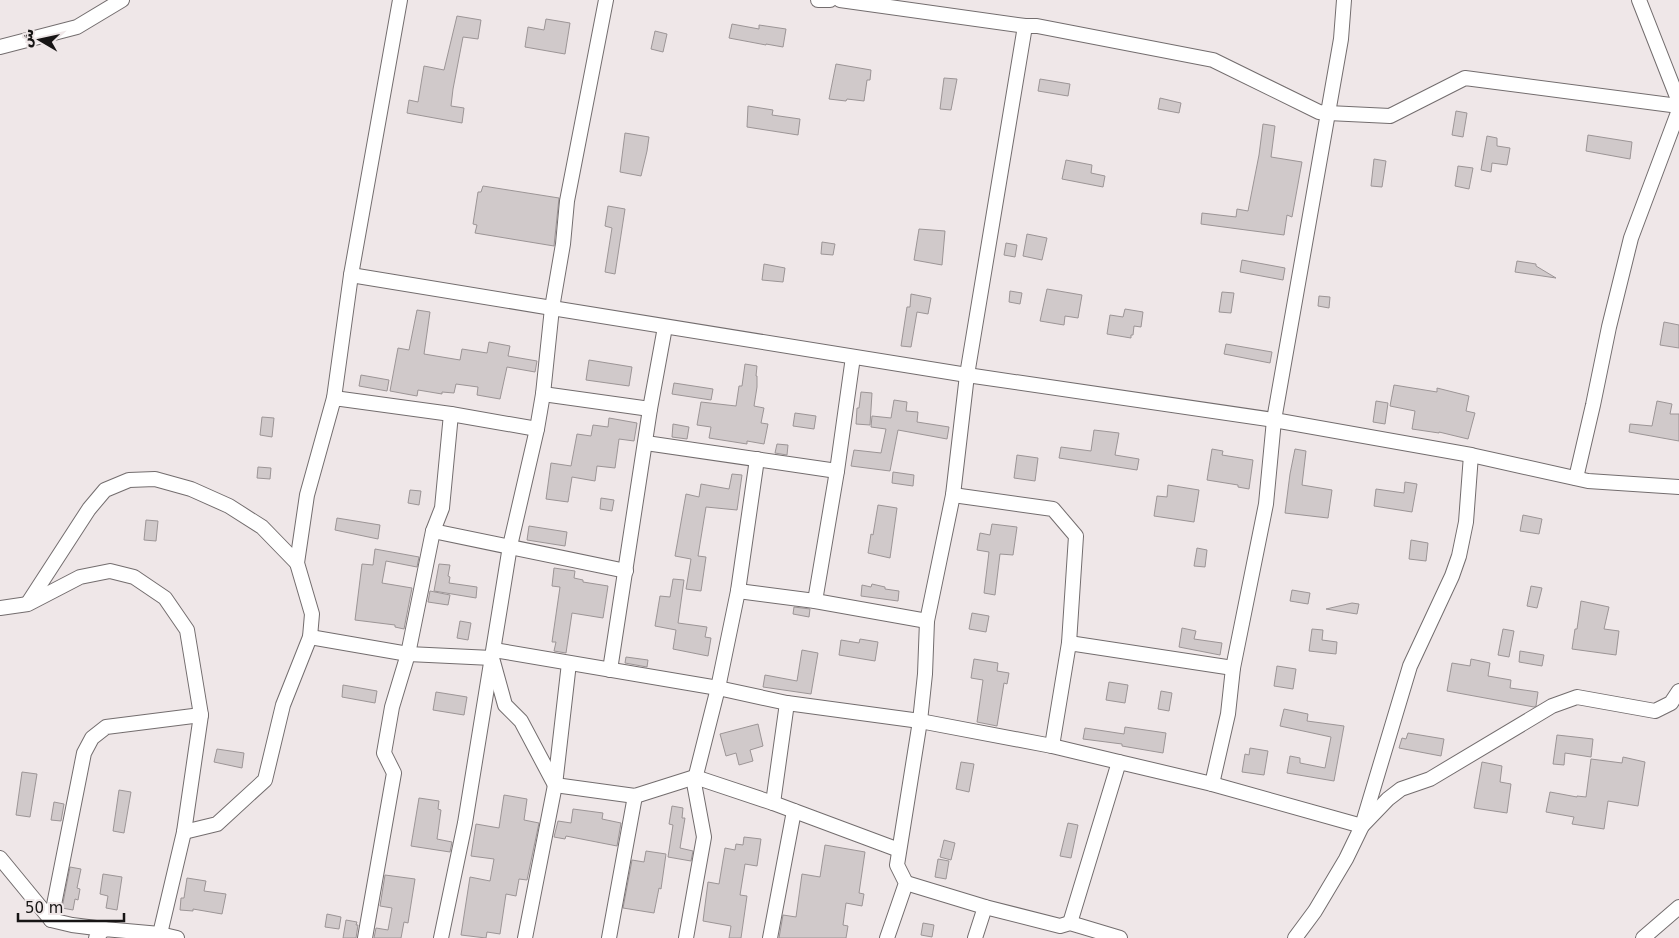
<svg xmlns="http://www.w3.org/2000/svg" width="1679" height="938" font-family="'DejaVu Sans','Noto Naskh Arabic',sans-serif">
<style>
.building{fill:#d0c9ca;stroke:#9c9596}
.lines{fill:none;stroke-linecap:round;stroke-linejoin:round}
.minor-casing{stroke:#736d6e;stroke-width:16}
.minor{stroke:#fff;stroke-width:14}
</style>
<rect width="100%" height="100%" fill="#efe7e8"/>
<!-- building -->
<g class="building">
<path d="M457,16l24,4 -3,19 -15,-2 -10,52 -2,17 13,2 -2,15 -55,-10 2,-13 9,2 6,-36 20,4z"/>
<path d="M546,19l24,4 -5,31 -40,-7 3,-20 16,3z"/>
<path d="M732,24l27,5v-4l27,4 -3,18 -17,-3v1l-37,-7z"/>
<path d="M655,31l12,3 -4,18 -12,-3z"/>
<path d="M836,64l35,6 -1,10h-3l-3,21 -17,-2 -1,2 -17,-2z"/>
<path d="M944,78l13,1 -6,31 -11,-1z"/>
<path d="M1040,79l30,5 -2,12 -30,-5z"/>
<path d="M1160,98l21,5 -2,10 -21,-4z"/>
<path d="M748,106l25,4 -1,5 28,4 -2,16 -51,-8z"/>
<path d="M1456,111l11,2 -4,24 -11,-2z"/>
<path d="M1263,124l12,2 -4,31 31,5 -10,55 -5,-2 -3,20 -83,-11 1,-11 34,4 1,-8 11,2 11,-56z"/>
<path d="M625,133l24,4 -2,14 -6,25 -21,-4z"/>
<path d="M1588,135l44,7 -2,17 -44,-8z"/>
<path d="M1487,136l10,2v8l13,2 -3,17 -15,-2 -1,9 -10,-2z"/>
<path d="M1374,159l12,2 -4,26 -11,-1z"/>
<path d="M1066,160l26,5 -1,8 14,3 -2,11 -41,-8z"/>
<path d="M1458,166l15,2 -4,21 -14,-3z"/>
<path d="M483,186l76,12 -5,48 -79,-13 2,-8 -4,-1 5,-32h3z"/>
<path d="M608,206l17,3 -10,65 -10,-2 7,-44 -7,-2z"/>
<path d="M919,229l26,2 -3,34 -28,-5z"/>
<path d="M1027,234l20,4 -5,22 -19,-4z"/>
<path d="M822,242l13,2 -2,11 -12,-1z"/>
<path d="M1006,243l11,2 -2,12 -11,-2z"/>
<path d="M1242,260l43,8 -2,12 -43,-8z"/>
<path d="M1517,261l19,3v2l20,12 -41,-6z"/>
<path d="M764,264l21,4 -2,14 -21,-2z"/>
<path d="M1047,289l35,6 -4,23 -13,-2 -1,9 -24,-4z"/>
<path d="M1010,291l12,2 -2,11 -11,-2z"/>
<path d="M1222,292l12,1 -3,20 -12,-1z"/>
<path d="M911,294l20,4 -3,16 -11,-2 -6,35 -10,-1 6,-39h3z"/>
<path d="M1319,296l11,1 -1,11 -11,-2z"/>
<path d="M1125,309l18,3 -2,15 -7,-1 -1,9h-2v3l-24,-4 3,-19 13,2z"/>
<path d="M417,310l13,2 -6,42 36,6 2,-11 25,4 2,-11 21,4 -2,10 29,5 -2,11 -28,-5 -7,32 -23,-4 1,-8 -22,-3 -2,9 -12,-1v2l-24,-4 -1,6 -27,-5 8,-43 11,2z"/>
<path d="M1664,322l15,3v23l-19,-3z"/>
<path d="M1226,344l46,8 -2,11 -46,-9z"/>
<path d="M589,360l43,7 -3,19 -43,-6z"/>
<path d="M745,364l12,2 -1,10h1v11l-3,19 10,2 -3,15 7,1 -4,20 -17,-3v3l-38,-6 2,-11 -14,-2 4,-23 35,4 3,-20h3z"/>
<path d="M361,375l28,5 -2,11 -28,-5z"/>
<path d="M674,383l39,6 -2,11 -39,-6z"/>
<path d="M1394,385l43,7v-4l32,8 -3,15 9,2 -7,26 -29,-7v1l-27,-4 3,-18 -25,-5z"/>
<path d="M861,392l11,1 -2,32 -14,-1 1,-16h2z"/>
<path d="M894,400l13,2 -1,9 12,1 -1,10 32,5 -2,12 -49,-9 -8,41 -39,-5 3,-16 27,3 5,-24 -15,-2 1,-11 19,2z"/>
<path d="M1376,401l12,2 -3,21 -12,-2z"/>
<path d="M1657,401l15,3 -2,10h9v27l-50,-9 1,-8 22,2z"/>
<path d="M795,413l21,3 -2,13 -21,-3z"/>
<path d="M262,417l12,1 -2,19 -12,-2z"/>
<path d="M609,418l28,5 -3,18 -15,-2 -4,29 -18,-2 -2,15 -23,-4 -4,25 -22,-3 5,-36 20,3 6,-32 14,2 2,-11 15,2z"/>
<path d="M673,424l16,3 -2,12 -15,-2z"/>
<path d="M1094,430l25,3 -4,22 24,4 -2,11 -78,-12 2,-11 30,4z"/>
<path d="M777,444l11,1 -1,10 -12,-2z"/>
<path d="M1212,449l11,2 -1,4 31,5 -4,29 -11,-2v-2l-31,-5z"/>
<path d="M1295,449l11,2 -4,34 30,5 -4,28 -43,-5 5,-39z"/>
<path d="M1017,455l21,3 -3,23 -21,-3z"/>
<path d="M258,467l13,1 -1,11 -13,-1z"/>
<path d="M893,472l21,3 -1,11 -21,-3z"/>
<path d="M732,474l10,1 -5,35 -31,-3 -8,49 8,1 -5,34 -15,-2 5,-30 -16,-3 11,-62 13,3 2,-13 28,5z"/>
<path d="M1405,482l12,2 -5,28 -38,-6 2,-17 28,4z"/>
<path d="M1168,485l31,5 -5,32 -40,-6 3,-20 10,1z"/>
<path d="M410,490l11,1 -2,14 -11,-2z"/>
<path d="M601,498l13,2 -2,11 -12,-2z"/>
<path d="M878,505l19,3 -7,50 -22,-5 3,-19 2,1z"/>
<path d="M1523,515l19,4 -3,15 -19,-3z"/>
<path d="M337,518l43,7 -2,14 -43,-9z"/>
<path d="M146,520l12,1 -2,20 -12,-1z"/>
<path d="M992,524l25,3 -4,28 -13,-1 -5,41 -11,-2 5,-41 -12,-2 3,-17 10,2z"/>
<path d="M529,526l38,6 -2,14 -38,-6z"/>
<path d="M1411,540l17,3 -2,18 -17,-2z"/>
<path d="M1197,548l10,2 -2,17 -11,-1z"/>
<path d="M375,549l44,8 -2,10 -31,-6 -4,22 30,5 -8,41 -9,-2v-2l-40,-5 7,-56 11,1z"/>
<path d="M439,564l11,1 -2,11 2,1 -1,6 28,4 -1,11 -42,-7z"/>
<path d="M554,568l21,3 -1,7 9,2v2l25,4 -5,32 -31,-5 -6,40 -12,-2 2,-9h-4l8,-55 -8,-1z"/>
<path d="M673,579l11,1 -6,43 29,4 -2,10 6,1 -3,18 -35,-7 3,-19 -21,-4 5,-30 10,1z"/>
<path d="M872,584l13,3v2l14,2 -1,10 -37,-5 1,-11 9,2z"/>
<path d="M1531,586l11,2 -5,20 -10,-2z"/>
<path d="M1292,590l18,3 -2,11 -18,-3z"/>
<path d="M430,591l20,4 -2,10 -20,-3z"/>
<path d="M1581,601l28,6 -5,22 15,2 -3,24 -44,-6 3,-20h2z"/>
<path d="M1352,603l7,1 -2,10 -31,-5z"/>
<path d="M794,607l16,2 -1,8 -16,-3z"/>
<path d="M972,613l17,3 -3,16 -17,-3z"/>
<path d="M460,621l11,2 -3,17 -11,-2z"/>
<path d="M1182,628l14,3 -2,8 28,4 -2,12 -41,-8z"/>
<path d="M1312,629l11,1 -1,10 15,2 -1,12 -27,-3z"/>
<path d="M1503,629l11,2 -5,26 -11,-2z"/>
<path d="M860,639l18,3 -3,19 -36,-6 2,-15 18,3z"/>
<path d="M802,650l16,3 -7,41 -48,-7 2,-12 32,6z"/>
<path d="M1520,651l24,4 -2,11 -23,-4z"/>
<path d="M626,657l22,3 -1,7 -22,-4z"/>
<path d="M974,659l24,4 -1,8 12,2 -2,11 -3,-1 -7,43 -20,-4 6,-42 -12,-2z"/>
<path d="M1471,659l19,4 -2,13 23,4 -1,8 28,4 -2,14 -2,1 -87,-16 5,-28 18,3z"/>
<path d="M1277,666l19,3 -3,20 -19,-3z"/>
<path d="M1109,682l19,3 -3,18 -19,-3z"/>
<path d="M343,685l34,6 -2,12 -33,-6z"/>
<path d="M1161,691l11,2 -3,18 -11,-2z"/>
<path d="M436,692l31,5 -3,18 -31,-5z"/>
<path d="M1284,709l24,5 -1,7 37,5 -10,55 -47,-8 3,-17 10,2v5l25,5 6,-31 -51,-11z"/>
<path d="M758,724l5,22 -13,4 3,11 -14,4 -3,-12 -10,3 -6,-22z"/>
<path d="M1125,727l41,6 -3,20 -41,-7v-2l-39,-5 2,-11 39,6z"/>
<path d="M1408,733l36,6 -3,17 -42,-8 3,-10 4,1z"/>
<path d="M1557,735l36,4 -2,18 -26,-4 -1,12 -11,-1z"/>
<path d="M1250,748l18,3 -4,24 -22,-3 3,-18 4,1z"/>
<path d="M217,749l27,4 -2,15 -28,-6z"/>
<path d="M1623,757l22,5 -7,44 -30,-5 -4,28 -32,-5 2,-7 -28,-5 4,-20 27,5v-1l9,1 5,-38 31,4z"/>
<path d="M961,762l13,2 -5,28 -13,-3z"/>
<path d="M1482,762l20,4 -2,16 11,2 -4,29 -33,-5z"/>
<path d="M22,772l15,2 -7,43 -14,-2z"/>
<path d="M119,790l12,2 -7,41 -11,-2z"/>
<path d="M504,795l23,4 -3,21 15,3 -12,57 -8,-1 -3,17 -10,-2 -6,40 -13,-2 -1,6 -25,-3 9,-58 20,4 4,-22 -23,-3 5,-32 23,4z"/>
<path d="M419,798l20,3 -1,8 3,1 -4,29 15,3 -2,10 -39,-6z"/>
<path d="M54,802l10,2 -3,17 -10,-1z"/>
<path d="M672,806l11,2 -1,10h3l-5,30 13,3 -2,10 -23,-4 5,-32 -4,-1z"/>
<path d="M573,809l30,4 -1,6 19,4 -4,23 -51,-10 -1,3 -11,-2 4,-16 13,2z"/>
<path d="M1068,823l10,2 -7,33 -11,-2z"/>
<path d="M744,837l17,2 -4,27 -12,-2 -5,31 7,1 -6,42h-12l2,-12 -28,-5 5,-39 11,2 6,-36 10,2 1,-6 7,1z"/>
<path d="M944,840l11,3 -4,17 -11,-3z"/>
<path d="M825,845l40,7 -6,41 5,1 -2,12 -16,-3 -3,22 5,1 -2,12h-67l4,-23 13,2 6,-43 18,3z"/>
<path d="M646,851l20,3 -5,35 -2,-1 -5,25 -31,-5 9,-48 12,2z"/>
<path d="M938,859l11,2 -3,18 -11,-2z"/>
<path d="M70,867l11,2 -4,19 3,1 -2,11 -3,-1 -2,11 -11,-2z"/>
<path d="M103,874l19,3 -5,33 -11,-2 2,-12 -8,-2z"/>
<path d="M385,875l30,4 -7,44 -4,-1 -3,16h-27l2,-10 12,2 4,-22 -12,-2z"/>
<path d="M187,878l19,3 -2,10 22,3 -4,20 -29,-5v2l-13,-1 1,-12h3z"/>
<path d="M327,914l14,3 -2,12 -14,-2z"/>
<path d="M346,920l11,2 -1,3h2l-2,13h-13z"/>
<path d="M923,923l11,2 -2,12 -11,-2z"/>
</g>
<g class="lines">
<!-- minor casing -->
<g class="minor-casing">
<g id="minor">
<path d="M818,0h12"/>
<path d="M840,0l185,26h12l176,34 106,52 9,1 62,3 75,-38 214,28"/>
<path d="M1639,0l40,102"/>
<path d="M0,47l77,-20 45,-27"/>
<path d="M351,275l201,33 415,67 307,45 197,35 117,26 91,6"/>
<path d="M543,394l107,15"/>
<path d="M334,398l17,-123 49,-275"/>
<path d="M646,443l191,28"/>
<path d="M1576,478l17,-73 16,-78 22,-89 48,-128"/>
<path d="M953,495l100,14 23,27 -7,107"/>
<path d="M433,531l193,40"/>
<path d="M738,591l77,10 112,20"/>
<path d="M815,601l22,-130 16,-114"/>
<path d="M28,603l61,-94 16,-19 24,-10 26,-1 36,10 38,17 33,21 35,36"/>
<path d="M0,608l28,-4 52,-27 30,-6 24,6 31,21 22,32 14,85 -17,117 -25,106"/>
<path d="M310,637l98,17 84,4 13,47 16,16 34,64 80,11 60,-19 78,26 126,47"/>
<path d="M494,650l224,38 69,15 133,18 132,25 17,-103 164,25"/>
<path d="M610,670l40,-261 15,-82"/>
<path d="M1052,746l67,16"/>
<path d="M1212,784l150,42 26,-27 13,-10 29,-10 122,-73 25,-9 78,14 16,-8 8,-12"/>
<path d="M773,803l14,-100"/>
<path d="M184,832l33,-8 48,-44 18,-75 27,-68 2,-23 -15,-51 10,-68 27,-97 117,16 86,15"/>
<path d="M0,858l51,62 21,5 32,4"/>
<path d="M906,883l79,24 75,19 10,-3 50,15"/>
<path d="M51,920l33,-167 8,-15 14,-11 95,-12"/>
<path d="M1070,923l49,-161 93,22 16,-70 5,-46 33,-164 8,-84 67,-381 3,-39"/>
<path d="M96,938l8,-9 56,5 17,4"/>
<path d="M365,938l29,-165 -10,-20 8,-46 16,-53 25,-123 9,-23 9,-94"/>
<path d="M441,938l24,-115 45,-277 27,-117 6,-35 9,-86 11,-64 4,-43 39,-201"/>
<path d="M525,938l30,-153 14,-122"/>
<path d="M609,938l26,-142"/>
<path d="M686,938l18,-101 -10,-54 24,-95 20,-97 19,-132"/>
<path d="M770,938l24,-127"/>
<path d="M887,938l19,-55 -9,-18 23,-144 5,-47 2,-53 26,-126 14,-120 58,-349"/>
<path d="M975,938l10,-31"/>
<path d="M1295,938l20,-27 31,-52 16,-33 48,-160 42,-90 7,-20 7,-34 5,-67"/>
<path d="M1643,938l36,-31"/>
</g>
</g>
<!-- minor -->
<use href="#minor" class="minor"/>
</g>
<!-- north arrow -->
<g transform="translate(40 40) rotate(279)" stroke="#efe7e8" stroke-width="4" paint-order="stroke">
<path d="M0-4L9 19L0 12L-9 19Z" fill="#171515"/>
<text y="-8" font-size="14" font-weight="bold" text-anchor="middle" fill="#171515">ش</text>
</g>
<!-- scale -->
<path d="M18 913v8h106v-8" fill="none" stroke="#171515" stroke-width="2.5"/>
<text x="25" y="913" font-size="15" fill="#171515" stroke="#efe7e8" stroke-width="4" paint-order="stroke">50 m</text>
</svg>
